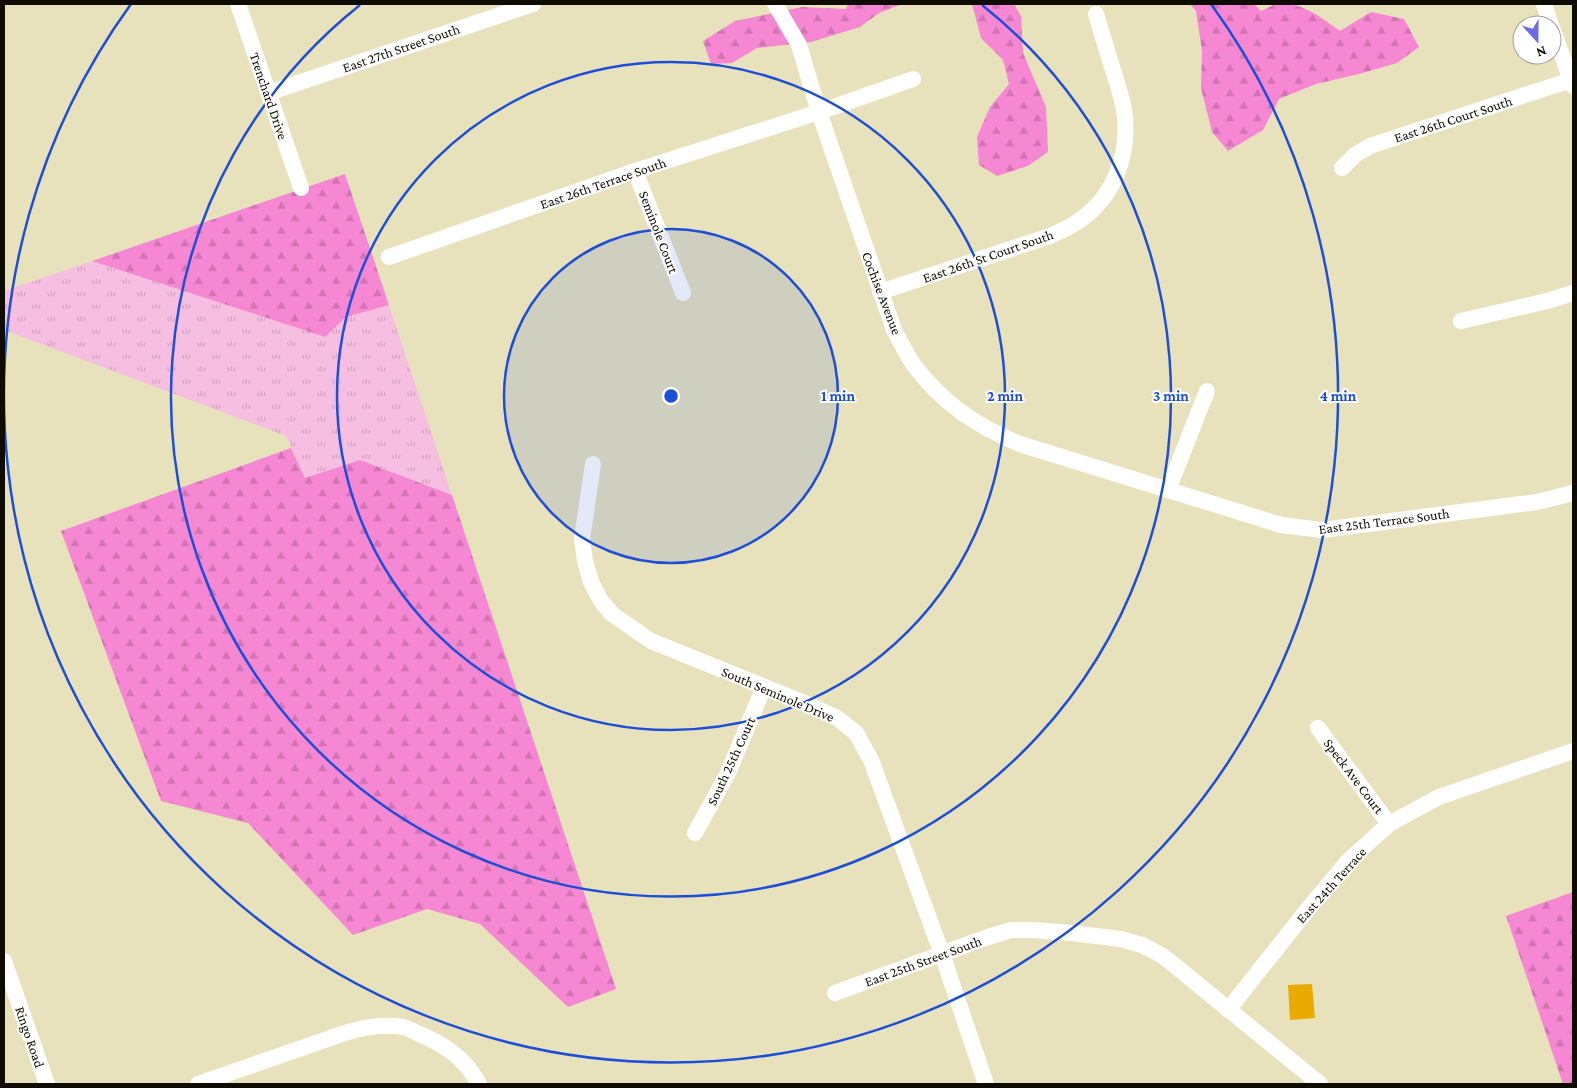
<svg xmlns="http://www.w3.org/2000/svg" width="1577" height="1088" font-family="'Crimson Pro',serif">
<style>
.grass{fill:url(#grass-tufts)}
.forest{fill:url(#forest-firs)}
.building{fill:#ebaa00}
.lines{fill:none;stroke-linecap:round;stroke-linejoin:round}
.minor{stroke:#fff;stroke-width:16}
.ring{fill:none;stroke:#1d4ed8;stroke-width:2.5}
.labels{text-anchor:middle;stroke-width:4;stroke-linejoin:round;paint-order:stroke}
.street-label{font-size:14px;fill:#0e0c02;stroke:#fff}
.centre{fill:#1d4ed8;stroke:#fff;stroke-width:2.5}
.ring-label{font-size:15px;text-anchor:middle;font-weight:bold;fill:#1d4ed8;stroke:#fff;stroke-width:4;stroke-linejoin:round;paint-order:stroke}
</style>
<defs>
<pattern id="grass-tufts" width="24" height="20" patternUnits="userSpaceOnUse" patternTransform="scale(1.25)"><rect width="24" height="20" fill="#f6bfe2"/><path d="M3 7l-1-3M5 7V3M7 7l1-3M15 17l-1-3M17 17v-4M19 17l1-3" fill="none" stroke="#d2a3c0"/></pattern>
<pattern id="forest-firs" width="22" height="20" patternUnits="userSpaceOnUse" patternTransform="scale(1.25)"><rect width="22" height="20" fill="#f687d2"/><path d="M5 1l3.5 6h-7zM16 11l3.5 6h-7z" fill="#d273b3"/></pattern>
</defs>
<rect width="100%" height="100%" fill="#e8e2bc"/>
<!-- grass -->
<path class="grass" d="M92,261l233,76 21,-20 43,-12 63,190 -92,-35 -55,18 -19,-42 -282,-106v-39z"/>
<!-- forest -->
<g class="forest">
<path d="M848,4h54l-23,9 -19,14 -49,15 -54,6 -25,15 -21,1 -8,-23 32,-20 67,-14 44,2z"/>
<path d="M972,4h42l7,12 2,37 23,54 2,45 -20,14 -31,10 -18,-11 -2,-28 13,-30 19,-23 -6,-24 -22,-22z"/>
<path d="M1190,4h64l7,7c5,-2 10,-5 15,-7 24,-4 46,14 64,27l31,-19 33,7 15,28 -22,16 -38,11 -43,10 -37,15 -16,31 -35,21 -16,-19 -11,-44 1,-37 -6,-40z"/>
<path d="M345,174l44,131 -43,12 -21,20 -233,-76z"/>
<path d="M291,448l14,30 55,-18 92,35 164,494 -48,18 -88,-83 -53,-15 -74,26 -105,-112 -87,-22 -100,-270z"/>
<path d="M1573,892v192h-10l-57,-168z"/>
</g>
<!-- building -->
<path class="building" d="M1312,984l3,34 -25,2 -2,-35z"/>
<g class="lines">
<!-- minor -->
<g class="minor">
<path d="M238,4l63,184"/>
<path d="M775,4l24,41 20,67 75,218c6,11 12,23 19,34 29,39 63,62 107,80l261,81 41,5 215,-28 36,-9"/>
<path d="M1544,4l7,21"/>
<path d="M1552,28l21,58"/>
<path d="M268,93l265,-89"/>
<path d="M1342,168l13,-13 15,-9 201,-66"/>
<path d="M635,171l48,122"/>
<path d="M389,257l246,-86 184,-59 94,-33"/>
<path d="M880,292l170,-56c8,-4 17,-7 24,-12 40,-24 57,-70 50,-115 -2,-11 -6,-22 -9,-33 -7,-21 -13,-42 -19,-62"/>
<path d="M1461,321l86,-20 26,-8"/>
<path d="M593,464l-11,75 3,22 6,21 10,19 11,13 39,27 156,63 30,14 19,15 15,27 71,194 44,130"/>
<path d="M1168,490l39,-99"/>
<path d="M1318,728l71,96"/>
<path d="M695,833l33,-60 36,-86"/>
<path d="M4,961l43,123"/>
<path d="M835,993l153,-56 23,-7h22l38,3 50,6 21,6 21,11 157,128"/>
<path d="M1228,1010l84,-106 35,-42 42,-38 50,-27 134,-46"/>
<path d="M198,1084l150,-52c17,-5 37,-8 55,-5 5,1 10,4 14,6 27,11 48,25 62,51"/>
</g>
</g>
<!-- distance rings -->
<circle cx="671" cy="396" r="167" fill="#1d4ed8" fill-opacity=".12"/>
<g class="ring">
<circle cx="671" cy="396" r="167"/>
<circle cx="671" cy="396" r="334"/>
<path d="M982 5A500 500 0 1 1 360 5"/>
<path d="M1211 4A667 667 0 1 1 131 4"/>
</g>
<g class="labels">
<!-- street labels -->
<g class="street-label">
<text transform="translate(401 48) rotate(-19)" y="5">East 27th Street South</text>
<text transform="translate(269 96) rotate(71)" y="5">Trenchard Drive</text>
<text transform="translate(1453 119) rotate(-18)" y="5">East 26th Court South</text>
<text transform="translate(603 183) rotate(-19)" y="5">East 26th Terrace South</text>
<text transform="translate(659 232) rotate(69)" y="5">Seminole Court</text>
<text transform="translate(988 256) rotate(-19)" y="5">East 26th St Court South</text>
<text transform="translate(882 293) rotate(69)" y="5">Cochise Avenue</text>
<text transform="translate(1384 521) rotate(-7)" y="5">East 25th Terrace South</text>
<text transform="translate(778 694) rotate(23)" y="5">South Seminole Drive</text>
<text transform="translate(731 761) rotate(-65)" y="5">South 25th Court</text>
<text transform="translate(1354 776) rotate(53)" y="5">Speck Ave Court</text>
<text transform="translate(1331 885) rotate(-48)" y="5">East 24th Terrace</text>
<text transform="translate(923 961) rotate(-20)" y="5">East 25th Street South</text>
<text transform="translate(30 1037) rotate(71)" y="5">Ringo Road</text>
</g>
</g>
<circle cx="671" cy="396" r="8" class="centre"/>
<g class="ring-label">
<text x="838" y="401">1 min</text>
<text x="1005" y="401">2 min</text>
<text x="1171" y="401">3 min</text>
<text x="1338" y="401">4 min</text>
</g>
<!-- border -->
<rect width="1577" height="1088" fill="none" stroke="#0e0c02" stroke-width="10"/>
<!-- north arrow -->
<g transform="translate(1537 40) rotate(159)"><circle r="24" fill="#ffffff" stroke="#9f9e9a"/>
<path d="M0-4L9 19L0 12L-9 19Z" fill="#6e6ae4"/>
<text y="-8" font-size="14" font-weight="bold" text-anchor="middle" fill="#0e0c02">N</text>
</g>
</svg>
